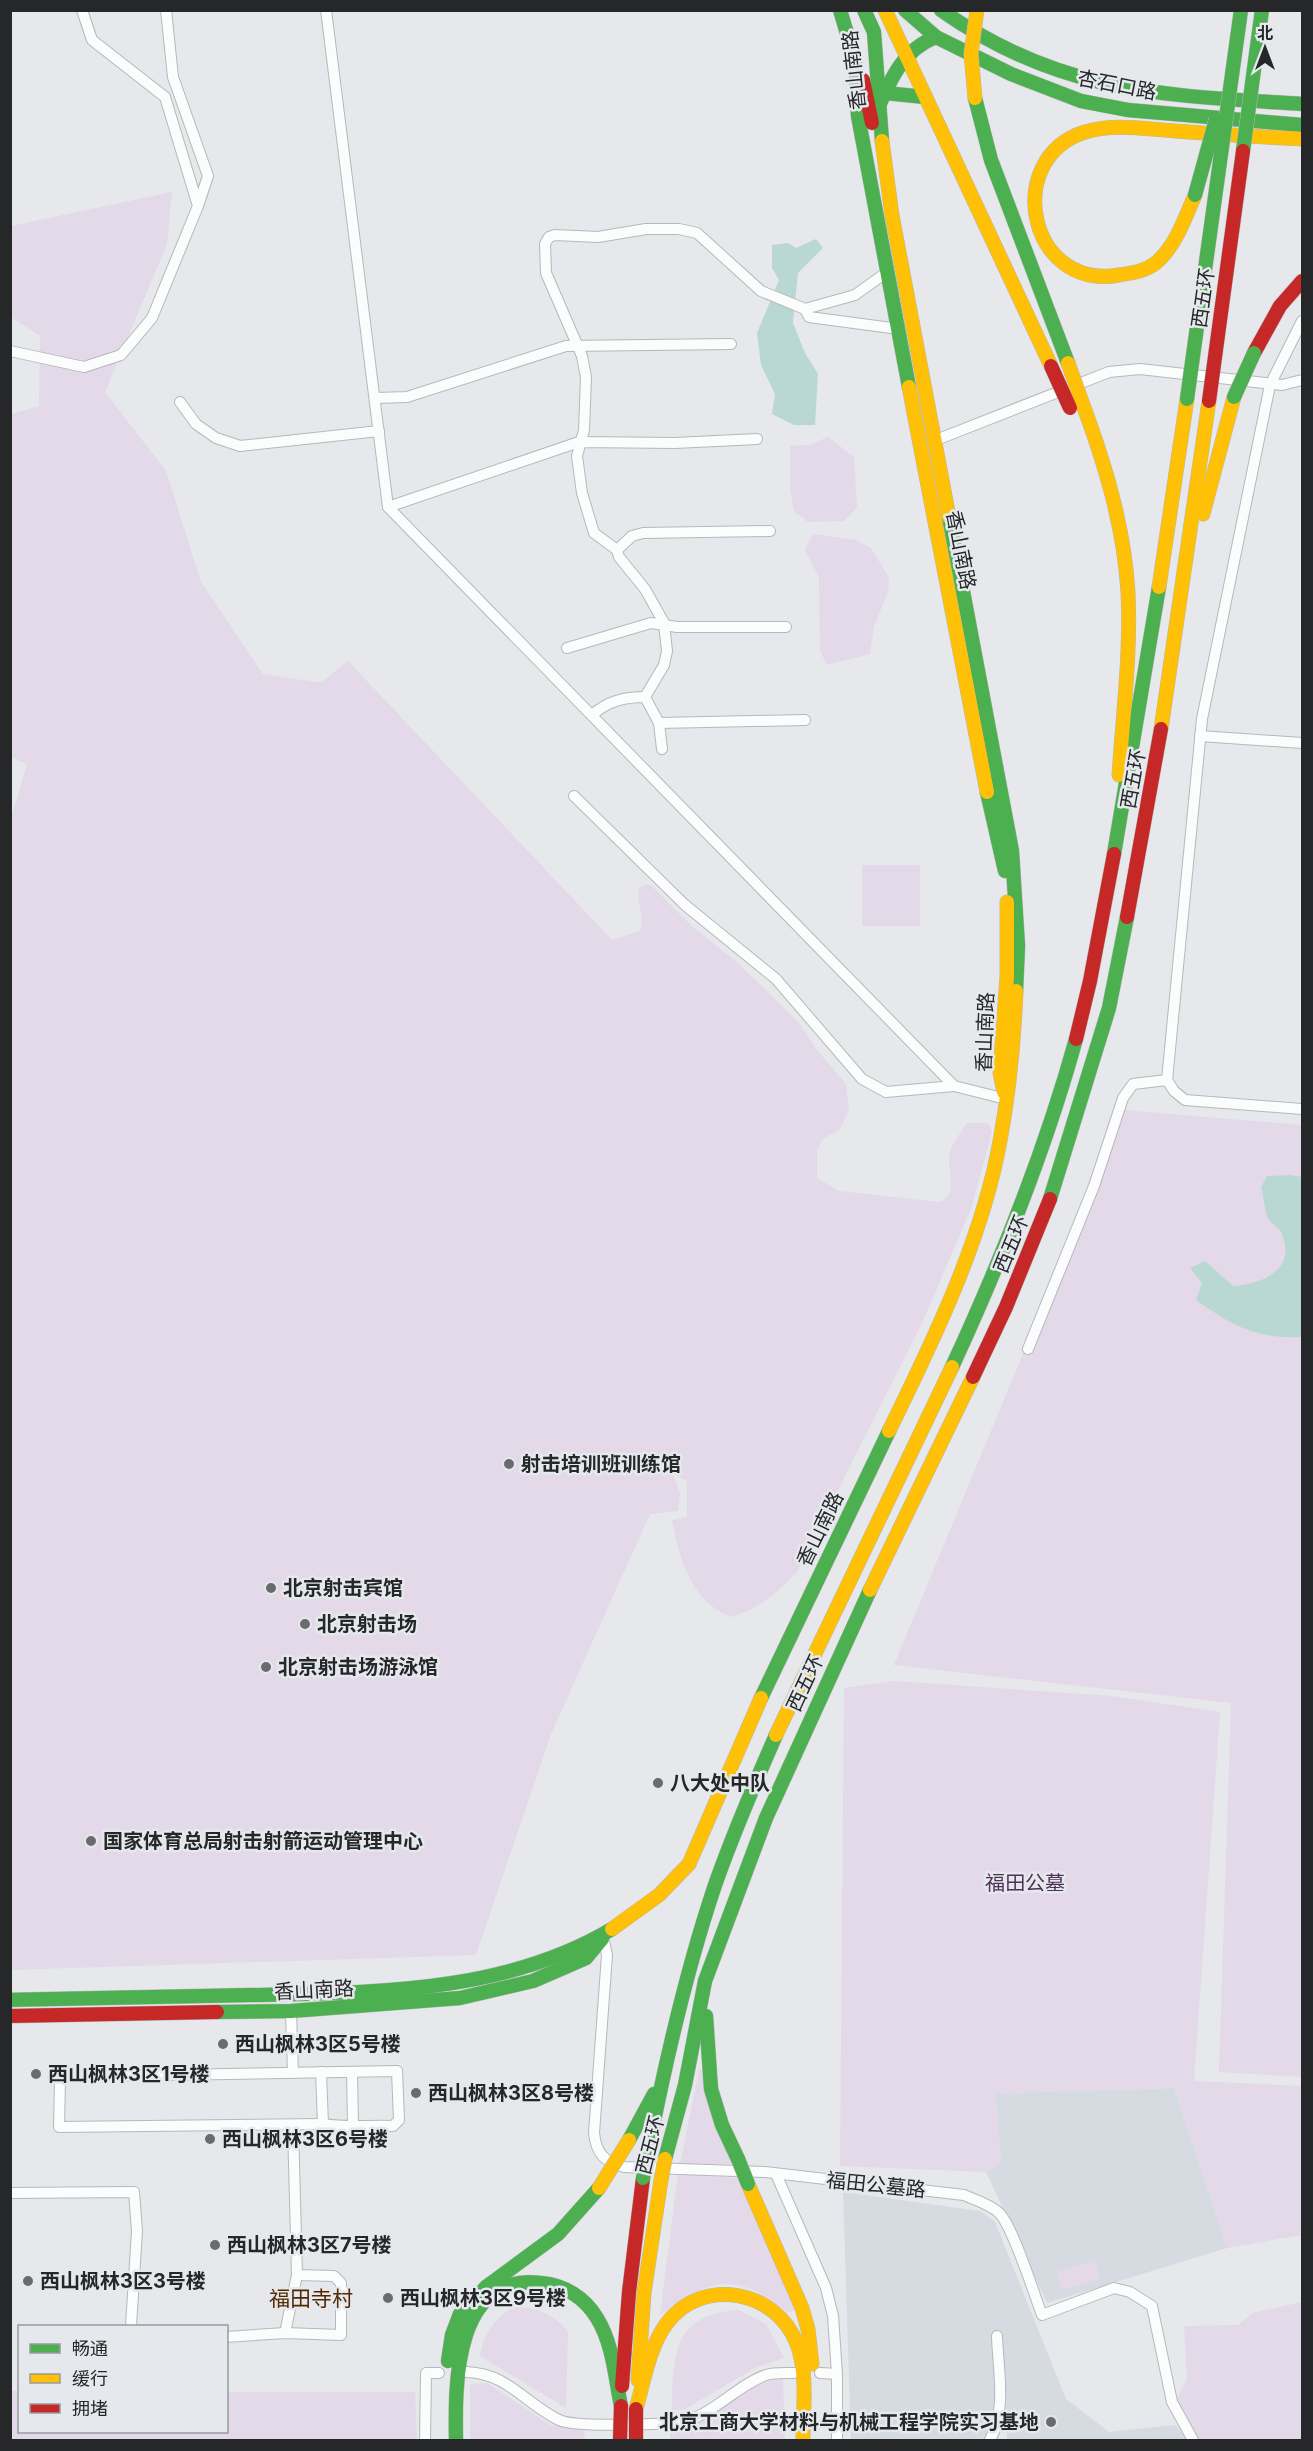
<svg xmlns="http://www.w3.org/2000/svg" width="1313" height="2451" font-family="Inter,'Noto Sans SC',sans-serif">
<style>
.built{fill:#d6dbe1}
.green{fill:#e3d9e8}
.water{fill:#b9d8d3}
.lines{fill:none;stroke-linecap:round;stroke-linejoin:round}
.street-casing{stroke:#b6b8ba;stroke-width:12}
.fast-casing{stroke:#b6b8ba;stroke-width:15}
.slow-casing{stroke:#b6b8ba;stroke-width:15}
.jam-casing{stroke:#b6b8ba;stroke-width:15}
.street{stroke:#fbfcfc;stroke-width:10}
.fast{stroke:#4caf50;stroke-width:14}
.slow{stroke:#ffc107;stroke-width:14}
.jam{stroke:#c62828;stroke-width:14}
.fast-bridge-casing{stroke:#b6b8ba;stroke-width:15;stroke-linecap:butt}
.slow-bridge-casing{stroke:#b6b8ba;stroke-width:15;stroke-linecap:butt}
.jam-bridge-casing{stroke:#b6b8ba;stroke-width:15;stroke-linecap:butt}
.fast-bridge{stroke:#4caf50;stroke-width:14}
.slow-bridge{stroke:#ffc107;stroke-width:14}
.jam-bridge{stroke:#c62828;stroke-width:14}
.poi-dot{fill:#696b6d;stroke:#e5e8ec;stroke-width:2}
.labels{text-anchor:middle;stroke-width:5;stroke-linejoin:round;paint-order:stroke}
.street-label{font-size:20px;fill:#262729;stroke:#e5e8ec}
.poi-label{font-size:20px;font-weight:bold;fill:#262729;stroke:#e5e8ec;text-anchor:start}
.park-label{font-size:20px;fill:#503159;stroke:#e5e8ec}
.neighbourhood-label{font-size:21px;fill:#522800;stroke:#e5e8ec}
</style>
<rect width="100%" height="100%" fill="#e6e8eb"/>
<!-- built -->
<g class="built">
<path d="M1174,2088l53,160 -180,55 -61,-131 15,-10 -6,-69z"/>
<path d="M843,2192l137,19 15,11 71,177 43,33 66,-7 13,15h-181v-20l-10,20h-146z"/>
</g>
<!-- green -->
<g class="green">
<path d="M172,192l-5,52 -62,148 61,79 35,111 62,92 58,9 27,-22 264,279 28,-9c5,-15 -4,-28 -1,-43l8,-4 6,3 40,40 45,36 62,61 16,25 30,35 3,26 -9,19 -17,10 -6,11v28l22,13 101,11c21,-11 5,-31 10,-49 2,-11 11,-20 17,-30h21l4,9 -20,74 -50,117 -125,249c-19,20 -38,37 -66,45 -41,-17 -51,-57 -59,-97l15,-3v-36l-14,-7 7,19 -2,18 -28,3 -99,220 -75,221 -465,15 -1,-1148 17,-58 -17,-7 1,-343 28,-8 1,-70 -29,-19v-91z"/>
<path d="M828,437l26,20 3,50 -13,14 -36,1 -14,-11 -4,-23v-42l19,-1z"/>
<path d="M813,534l43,6 15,8 18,30 -1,14 -14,34 -4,28 -43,11 -7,-14 -1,-74 -14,-27z"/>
<rect x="862" y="865" width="58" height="61"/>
<path d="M1124,1110l178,15v952l-83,-5 12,-369 -337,-38z"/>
<path d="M894,1681l217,15 109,16 -26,369 108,5v149l-75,13 -53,-160 -178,5 5,69 -15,10 -146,-6 4,-478z"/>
<path d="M700,2066l34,98h-54z"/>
<path d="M678,2174l61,4 56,132 -7,3c-48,-41 -79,-36 -128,2z"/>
<path d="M1095,2260l5,19 -38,11 -6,-18z"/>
<path d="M1302,2302v138h-102l-6,-5 -17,-36 10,-21 -3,-52 54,-1 15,-12z"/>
<path d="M513,2307c24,0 40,6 55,25l-2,76 -86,-52c4,-23 14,-36 33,-49z"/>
<path d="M739,2310l27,14 18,34 -27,9 -72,42 -13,1c1,-56 1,-96 67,-100z"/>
<path d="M783,2379l2,61h-115v-11c42,-6 71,-47 113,-50z"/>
<path d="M487,2383l63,42 35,3 -1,12h-114v-56z"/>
<path d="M11,2391h8l1,41h206l1,-40h188l2,48h-406z"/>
</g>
<!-- water -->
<g class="water">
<path d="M816,239l7,9 -25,25 -5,50 12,30 13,21 -3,51h-21l-22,-11 3,-20 -14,-29 -4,-32 22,-53 -7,-12v-23l16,-2 8,5z"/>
<path d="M1291,1175l11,2v160c-46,2 -69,-11 -106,-37l6,-17 -12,-15 15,-7 28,25c30,-2 65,-17 48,-54 -3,-5 -10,-8 -13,-14 -4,-8 -4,-22 -7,-31l6,-11z"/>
</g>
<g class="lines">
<!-- street casing -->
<g class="street-casing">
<g id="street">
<path d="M166,10l7,67 35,99 -10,30"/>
<path d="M326,10l62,497 566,579 52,13"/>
<path d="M805,309l4,8 90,12"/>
<path d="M1302,321l-32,64 -68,334 -35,361 7,11 11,9 117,9"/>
<path d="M10,351l74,16 37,-12 31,-37 46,-112 -33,-109 -73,-57 -10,-30"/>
<path d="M375,398l32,-1 159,-51 165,-2"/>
<path d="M180,402l16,22 20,14 24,8 139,-15"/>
<path d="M936,440l173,-68 31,-3 142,16 20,-5"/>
<path d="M388,507l191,-65 96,1 82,-4"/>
<path d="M617,550l15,-14 11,-3 127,-2"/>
<path d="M567,648l84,-25 26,4h109"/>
<path d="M645,697l19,-32 3,-14 -3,-28 -19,-34 -26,-32 -2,-7 -23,-17 -12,-40 -5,-37 7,-26 2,-53 -4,-21 -36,-83 -1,-29 4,-7 6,-2 43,2 48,-8h33l18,4 64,58 44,18 50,-14 32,-23"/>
<path d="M592,715c16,-14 32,-18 53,-18l14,26 3,26"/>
<path d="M659,723l146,-3"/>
<path d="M1200,736l102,7"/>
<path d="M574,796l111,109 91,74 86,100 24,13 68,-6"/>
<path d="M1028,1349l66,-163 29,-88 10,-14 34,-4"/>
<path d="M603,1937l4,18 -13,178c2,20 10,29 30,34l141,5 199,23c11,5 25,9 34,17 14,11 36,82 44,103l72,-27 16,4 22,14 20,96 21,38"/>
<path d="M291,2011l2,62"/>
<path d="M397,2071l2,49 -6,6c-24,-1 -47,2 -70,-2l-264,3 1,-46 4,-4z"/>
<path d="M321,2072l2,52"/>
<path d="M352,2073l1,51"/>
<path d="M776,2174l50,114 7,28 4,58"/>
<path d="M10,2193l124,-1 3,39 -6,95"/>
<path d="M285,2333l12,-58 -4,-149"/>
<path d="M226,2337l59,-4 56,2v-52l-7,-7 -37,-1"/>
<path d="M467,2372c42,2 57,31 92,48 17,8 92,4 114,3 36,-2 61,-37 93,-48 9,-3 19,-2 28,-2"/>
<path d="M820,2373l17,1v66"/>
<path d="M425,2440l1,-67h13"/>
<path d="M990,2440c17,-31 8,-70 7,-104"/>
</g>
</g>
<!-- fast casing -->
<g class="fast-casing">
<g id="fast">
<path d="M840,10l15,50 3,56 51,271"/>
<path d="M864,10l10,22 8,109"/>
<path d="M905,10l31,27 75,37 70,27 47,9 174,15"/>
<path d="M941,10c119,84 222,85 361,94"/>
<path d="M885,93l40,4"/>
<path d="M975,98l16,62 77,203"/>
<path d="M878,108c13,-30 26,-59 58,-71"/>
<path d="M949,517l63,334 6,95 -2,45"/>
<path d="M987,792l18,79"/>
<path d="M1114,854l45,-267"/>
<path d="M1050,1199l59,-191 18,-91"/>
<path d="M952,1367c49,-106 93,-216 124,-328"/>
<path d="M761,1698l128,-267"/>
<path d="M10,2000c80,-2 160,-3 241,-5 124,-3 251,-1 361,-66"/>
<path d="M217,2012l74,-1 169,-13 73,-17 53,-23 16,-19"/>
<path d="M706,2016l5,73 11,36 16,34"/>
<path d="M629,2140l25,-46"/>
<path d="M649,2146c17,-87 37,-174 65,-258 18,-52 40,-103 62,-153"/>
<path d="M665,2159l20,-74 20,-104 61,-163 104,-228"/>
<path d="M448,2361l4,-26 8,-21 26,-27 72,-53 41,-46"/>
<path d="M456,2440c-1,-57 -2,-167 85,-157 24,2 44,15 56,35 16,26 18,59 24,88"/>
</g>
</g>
<!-- slow casing -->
<g class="slow-casing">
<g id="slow">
<path d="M885,10l166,356"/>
<path d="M882,141l10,74 57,302"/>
<path d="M1195,195c-10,23 -19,50 -38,67 -11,9 -24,11 -38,13 -91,16 -117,-117 -34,-143 29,-9 60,-3 90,-1 42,3 85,6 127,8"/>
<path d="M909,387l78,405"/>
<path d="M1082,402c23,62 42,124 46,190 3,61 -5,122 -9,183"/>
<path d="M1203,514l31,-117"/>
<path d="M1159,587l28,-188"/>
<path d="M1161,729l48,-328"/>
<path d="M1004,1092l-4,-19 7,-97v-74"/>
<path d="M889,1431c44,-90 93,-190 111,-290 9,-49 14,-100 16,-150"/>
<path d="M870,1590l103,-213"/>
<path d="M776,1735l176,-368"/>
<path d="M612,1929l47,-34 30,-31 72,-166"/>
<path d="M748,2184l54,124 6,21 4,35"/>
<path d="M638,2380l6,-87 17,-113"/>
<path d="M636,2409c8,-28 13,-62 31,-86 35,-47 110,-33 130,21 11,30 6,64 6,96"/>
</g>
</g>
<!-- jam casing -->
<g class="jam-casing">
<g id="jam">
<path d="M863,80l9,43"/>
<path d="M1254,353l26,-47 22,-25"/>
<path d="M1127,917l34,-188"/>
<path d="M1076,1039l14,-58 24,-127"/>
<path d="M973,1377l33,-70 44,-108"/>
<path d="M10,2016l207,-4"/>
<path d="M622,2386l7,-94 14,-114"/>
</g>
</g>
<!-- street -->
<use href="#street" class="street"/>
<!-- fast -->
<use href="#fast" class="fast"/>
<!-- slow -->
<use href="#slow" class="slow"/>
<!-- jam -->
<use href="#jam" class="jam"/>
<!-- fast-bridge casing -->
<g class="fast-bridge-casing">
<g id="fast-bridge">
<path d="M1243,151l19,-141"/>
<path d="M1195,195l21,-76"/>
<path d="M1234,397l20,-44"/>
<path d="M1187,399l54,-389"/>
<path d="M738,2159l10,25"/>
<path d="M643,2178l6,-32"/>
</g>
</g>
<!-- slow-bridge casing -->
<g class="slow-bridge-casing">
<g id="slow-bridge">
<path d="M975,98l-4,-44 6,-44"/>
<path d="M1068,363l14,39"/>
<path d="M661,2180l4,-21"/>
<path d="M599,2188l30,-48"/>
</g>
</g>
<!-- jam-bridge casing -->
<g class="jam-bridge-casing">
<g id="jam-bridge">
<path d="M1051,366l19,42"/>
<path d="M1209,401l34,-250"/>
<path d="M636,2409v31"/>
<path d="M620,2440l1,-34"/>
</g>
</g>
<!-- fast-bridge -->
<use href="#fast-bridge" class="fast-bridge"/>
<!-- slow-bridge -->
<use href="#slow-bridge" class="slow-bridge"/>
<!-- jam-bridge -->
<use href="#jam-bridge" class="jam-bridge"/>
</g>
<!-- markers -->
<g class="poi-dot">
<circle cx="509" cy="1464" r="6"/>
<circle cx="271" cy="1588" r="6"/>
<circle cx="305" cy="1624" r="6"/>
<circle cx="266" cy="1667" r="6"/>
<circle cx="658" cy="1783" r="6"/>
<circle cx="91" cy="1841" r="6"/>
<circle cx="223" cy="2044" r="6"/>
<circle cx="36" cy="2074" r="6"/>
<circle cx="416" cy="2093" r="6"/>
<circle cx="210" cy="2139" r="6"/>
<circle cx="215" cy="2245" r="6"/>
<circle cx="28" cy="2281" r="6"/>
<circle cx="388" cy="2298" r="6"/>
<circle cx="1051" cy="2422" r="6"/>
</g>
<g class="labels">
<!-- street labels -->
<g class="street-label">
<text transform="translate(854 70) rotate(-96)" y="7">香山南路</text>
<text transform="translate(1117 85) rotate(11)" y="7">杏石口路</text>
<text transform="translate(1203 298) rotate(-82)" y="7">西五环</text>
<text transform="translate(961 550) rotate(79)" y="7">香山南路</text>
<text transform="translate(1133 779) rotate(-80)" y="7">西五环</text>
<text transform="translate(985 1032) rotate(-88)" y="7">香山南路</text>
<text transform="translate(1011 1244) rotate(-68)" y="7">西五环</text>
<text transform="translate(820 1529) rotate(-64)" y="7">香山南路</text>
<text transform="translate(805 1683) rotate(-65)" y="7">西五环</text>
<text transform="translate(314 1990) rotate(-3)" y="7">香山南路</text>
<text transform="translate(650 2145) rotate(-76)" y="7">西五环</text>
<text transform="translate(876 2185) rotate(6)" y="7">福田公墓路</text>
</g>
<!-- poi labels -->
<g class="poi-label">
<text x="521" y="1471">射击培训班训练馆</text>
<text x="283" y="1595">北京射击宾馆</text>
<text x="317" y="1631">北京射击场</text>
<text x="278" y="1674">北京射击场游泳馆</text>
<text x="670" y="1790">八大处中队</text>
<text x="103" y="1848">国家体育总局射击射箭运动管理中心</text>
<text x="235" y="2051">西山枫林3区5号楼</text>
<text x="48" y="2081">西山枫林3区1号楼</text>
<text x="428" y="2100">西山枫林3区8号楼</text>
<text x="222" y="2146">西山枫林3区6号楼</text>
<text x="227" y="2252">西山枫林3区7号楼</text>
<text x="40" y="2288">西山枫林3区3号楼</text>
<text x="400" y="2305">西山枫林3区9号楼</text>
<text x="1039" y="2429" text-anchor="end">北京工商大学材料与机械工程学院实习基地</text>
</g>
<!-- park labels -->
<g class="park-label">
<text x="1025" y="1890">福田公墓</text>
</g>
<!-- neighbourhood labels -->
<g class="neighbourhood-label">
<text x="311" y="2306">福田寺村</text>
</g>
</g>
<!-- border -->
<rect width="1313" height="2451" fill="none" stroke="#262729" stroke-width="24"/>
<!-- legend -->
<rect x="18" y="2325" width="210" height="108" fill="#e5e8ec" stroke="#999b9e" stroke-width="1.5"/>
<rect x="30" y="2344" width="30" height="9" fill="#4caf50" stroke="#999b9e" stroke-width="1.5"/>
<text x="72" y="2355" font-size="18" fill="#262729">畅通</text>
<rect x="30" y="2374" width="30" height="9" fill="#ffc107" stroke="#999b9e" stroke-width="1.5"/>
<text x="72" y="2385" font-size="18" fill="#262729">缓行</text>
<rect x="30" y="2404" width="30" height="9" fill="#c62828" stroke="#999b9e" stroke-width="1.5"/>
<text x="72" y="2415" font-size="18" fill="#262729">拥堵</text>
<!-- north arrow -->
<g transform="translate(1265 48)" stroke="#e5e8ec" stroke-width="4.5" paint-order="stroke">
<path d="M0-4.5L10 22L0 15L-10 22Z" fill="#262729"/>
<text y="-9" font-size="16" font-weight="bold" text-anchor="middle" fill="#262729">北</text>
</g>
</svg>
